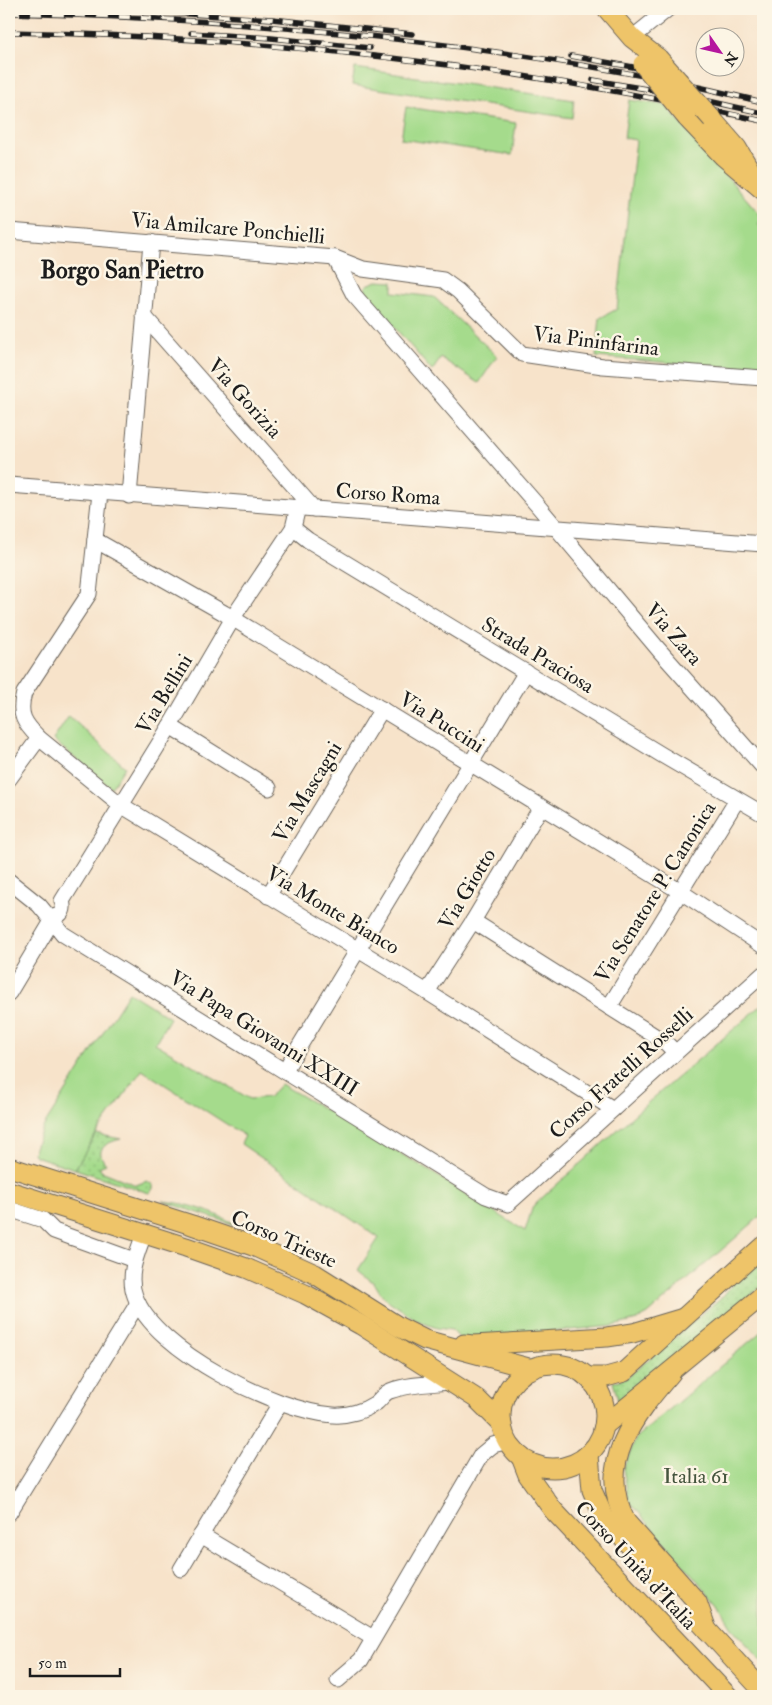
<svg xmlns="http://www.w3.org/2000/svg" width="772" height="1705" font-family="'IM FELL Double Pica',serif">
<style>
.grass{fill:url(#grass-dots);stroke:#607c54}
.park{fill:#a5db8c;stroke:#607c54}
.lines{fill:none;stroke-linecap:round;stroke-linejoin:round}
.minor-casing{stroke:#696259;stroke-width:17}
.major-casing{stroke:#696259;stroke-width:21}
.minor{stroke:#fff;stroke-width:15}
.major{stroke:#eec469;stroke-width:19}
.rail-casing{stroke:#1c1c1c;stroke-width:5.5}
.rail{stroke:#fcf5e5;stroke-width:4;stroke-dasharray:11;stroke-linecap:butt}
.major-bridge-casing{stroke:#696259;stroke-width:21;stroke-linecap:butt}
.major-bridge{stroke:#eec469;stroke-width:19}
.labels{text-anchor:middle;stroke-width:5;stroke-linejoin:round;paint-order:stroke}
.street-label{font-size:21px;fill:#1c1c1c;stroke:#fcf5e5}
.park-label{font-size:21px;fill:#45553e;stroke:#fcf5e5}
.quarter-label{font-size:24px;font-weight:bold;fill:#1c1c1c;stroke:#fcf5e5}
</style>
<defs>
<pattern id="grass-dots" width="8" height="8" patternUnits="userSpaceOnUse" patternTransform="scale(1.25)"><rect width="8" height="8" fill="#a5db8c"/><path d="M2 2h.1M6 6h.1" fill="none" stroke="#8dbb78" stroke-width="1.8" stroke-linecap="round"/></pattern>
</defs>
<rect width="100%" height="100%" fill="#fcf5e5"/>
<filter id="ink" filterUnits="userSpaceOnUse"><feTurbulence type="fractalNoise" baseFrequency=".02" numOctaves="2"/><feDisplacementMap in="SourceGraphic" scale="10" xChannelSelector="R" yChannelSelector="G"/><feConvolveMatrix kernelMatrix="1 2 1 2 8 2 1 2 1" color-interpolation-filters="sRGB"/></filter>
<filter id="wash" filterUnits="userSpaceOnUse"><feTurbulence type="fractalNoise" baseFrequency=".0096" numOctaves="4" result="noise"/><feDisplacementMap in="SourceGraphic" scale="20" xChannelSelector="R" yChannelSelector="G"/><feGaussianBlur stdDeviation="1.12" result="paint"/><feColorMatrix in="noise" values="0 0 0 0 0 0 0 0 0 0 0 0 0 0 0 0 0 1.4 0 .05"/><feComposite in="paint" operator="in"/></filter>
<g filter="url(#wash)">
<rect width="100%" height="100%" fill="#f7e3ca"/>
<!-- grass -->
<g class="grass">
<path d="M96,1134l25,5c-12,3 -29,9 -15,25l-7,3 2,4 35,14 11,-4 6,4v4l-4,4 -74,-24z"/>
<path d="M162,1201c28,2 53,12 77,25z"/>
<path d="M763,1255v30l-144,123 -2,-12 -4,-14 15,-5 96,-82 17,-22z"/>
</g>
<!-- park -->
<g class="park">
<path d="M355,68l219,32 -2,18 -220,-33z"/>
<path d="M629,100l36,5 98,113 -5,6 5,7v139l-167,-13 4,-39 17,-9 19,-169 -12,-2z"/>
<path d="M406,107l110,16 -4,32 -111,-16z"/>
<path d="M377,281l16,1v10l41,5 63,59 -18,27 -38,-25 -9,13 -65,-76 -2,-6 2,-4z"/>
<path d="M69,716l56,51 -14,21 -58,-48z"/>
<path d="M129,992l41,26 -15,25 95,56 19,-2 12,-13 139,81 105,66 8,-25 111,-100 119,-102v210l-115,100 -11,6 -24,6 -152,14 -9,-10 -15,-2 -19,-7 -35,-24 -8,-13 -17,-14 21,-32 -138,-94 4,-8 -103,-66 -46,64 -21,35 -40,-13 -2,-3 9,-24z"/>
<path d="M763,1330v332l-30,-33 -14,-23 -90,-105 -6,-32 13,-31z"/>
</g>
</g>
<g filter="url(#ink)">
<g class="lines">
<!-- minor casing -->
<g class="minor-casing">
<g id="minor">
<path d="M632,38l36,-29"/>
<path d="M9,231l326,27 28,11 80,11 15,11 64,63 81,12 160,12"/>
<path d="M335,258l19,37 184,211 121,144 104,117"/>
<path d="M144,316l170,193"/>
<path d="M9,485l754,59"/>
<path d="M100,493l-11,101 -65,99c-6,22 0,30 15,45l82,67 306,187 186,117"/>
<path d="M129,496l22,-254"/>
<path d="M293,528l15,12 354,215 101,59"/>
<path d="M95,540l129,73 457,279 82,54"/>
<path d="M170,726l99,62"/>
<path d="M9,779l30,-41"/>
<path d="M9,881l30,24 24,29 423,262 22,8 255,-230"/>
<path d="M268,896l114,-187"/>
<path d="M473,921l193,122 9,9"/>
<path d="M427,992l46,-71 68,-114"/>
<path d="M9,993l43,-72 4,-5 3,-1c5,-4 5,-8 3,-14l108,-175 66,-113 57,-85 5,-21"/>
<path d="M609,1007l128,-207"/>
<path d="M285,1070l241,-398"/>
<path d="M9,1209l34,11 11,11 80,29"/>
<path d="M144,1234c-7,20 -17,41 -9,62 19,55 142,115 198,119 14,1 31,-4 43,-12 5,-4 8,-10 14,-12 19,-7 40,-7 60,-9"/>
<path d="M9,1513l129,-210"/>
<path d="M201,1535l172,103"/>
<path d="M181,1569l99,-166"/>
<path d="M338,1680l23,-20 120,-205 12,-10 15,-4"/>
</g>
</g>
<!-- major casing -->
<g class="major-casing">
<g id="major">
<path d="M607,9l25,29 26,20"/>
<path d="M687,118l36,38 40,34"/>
<path d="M712,119l25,29 16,27"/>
<path d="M9,1167l183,58 61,21 62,28 84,53 26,13 107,29"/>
<path d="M9,1191l177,56 60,21 59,26 56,31 116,74 25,25"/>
<path d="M464,1344l9,1 134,-8 26,-4 50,-15"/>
<circle cx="553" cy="1416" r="52"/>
<path d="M671,1373c-37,43 -76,91 -45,149l71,80 10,28"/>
<path d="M588,1377h18l18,-5 139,-126"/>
<path d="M604,1426l159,-131"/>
<path d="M589,1455l3,35 12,28 60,64"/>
<path d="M521,1457l7,18 25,35 175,186"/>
<path d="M699,1621l64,70"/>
</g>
</g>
<!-- minor -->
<use href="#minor" class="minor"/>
<!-- major -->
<use href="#major" class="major"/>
<!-- rail casing -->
<g class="rail-casing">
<g id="rail">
<path d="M108,9l164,10 140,15"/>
<path d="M9,13c221,5 443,26 661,68 31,6 62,14 93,21"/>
<path d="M9,32c254,5 507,34 754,89"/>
<path d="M191,33l80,5 99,10"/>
<path d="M571,56l113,20"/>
<path d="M593,80l89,15 80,18"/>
</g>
</g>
<!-- rail -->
<use href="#rail" class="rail"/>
<!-- major-bridge casing -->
<g class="major-bridge-casing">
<g id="major-bridge">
<path d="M658,58l54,61"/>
<path d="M643,64l44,54"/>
</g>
</g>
<!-- major-bridge -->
<use href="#major-bridge" class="major-bridge"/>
</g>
</g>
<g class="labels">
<!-- street labels -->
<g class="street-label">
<text transform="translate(228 228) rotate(5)" y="7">Via Amilcare Ponchielli</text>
<text transform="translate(596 341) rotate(7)" y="7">Via Pininfarina</text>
<text transform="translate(245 398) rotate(48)" y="7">Via Gorizia</text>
<text transform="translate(388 494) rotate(4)" y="7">Corso Roma</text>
<text transform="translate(674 634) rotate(49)" y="7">Via Zara</text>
<text transform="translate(538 655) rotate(31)" y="7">Strada Praciosa</text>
<text transform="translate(164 694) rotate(-59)" y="7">Via Bellini</text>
<text transform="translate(442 722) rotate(32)" y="7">Via Puccini</text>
<text transform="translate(307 792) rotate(-59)" y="7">Via Mascagni</text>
<text transform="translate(467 889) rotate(-59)" y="7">Via Giotto</text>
<text transform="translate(655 892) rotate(-58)" y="7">Via Senatore P. Canonica</text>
<text transform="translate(333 910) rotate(31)" y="7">Via Monte Bianco</text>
<text transform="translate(264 1033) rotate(32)" y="7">Via Papa Giovanni XXIII</text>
<text transform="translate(621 1073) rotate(-42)" y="7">Corso Fratelli Rosselli</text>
<text transform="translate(284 1239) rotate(24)" y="7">Corso Trieste</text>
<text transform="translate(636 1565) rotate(47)" y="7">Corso Unità d'Italia</text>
</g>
<!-- park labels -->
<g class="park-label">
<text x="696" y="1483">Italia 61</text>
</g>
<!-- quarter labels -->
<g class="quarter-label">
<text x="122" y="278">Borgo San Pietro</text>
</g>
</g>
<!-- margin -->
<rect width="772" height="1705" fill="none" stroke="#fcf5e5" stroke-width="30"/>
<!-- north arrow -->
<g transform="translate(720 52) rotate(124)"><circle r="24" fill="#fcf5e5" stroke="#a29e95"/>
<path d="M0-4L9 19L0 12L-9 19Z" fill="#b5179e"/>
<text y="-8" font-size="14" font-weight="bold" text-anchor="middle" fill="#1c1c1c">N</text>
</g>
<!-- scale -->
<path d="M30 1668v8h90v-8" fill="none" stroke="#1c1c1c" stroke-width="2.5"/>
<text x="38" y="1668" font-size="15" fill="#1c1c1c" stroke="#fcf5e5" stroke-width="4" paint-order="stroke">50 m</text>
</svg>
